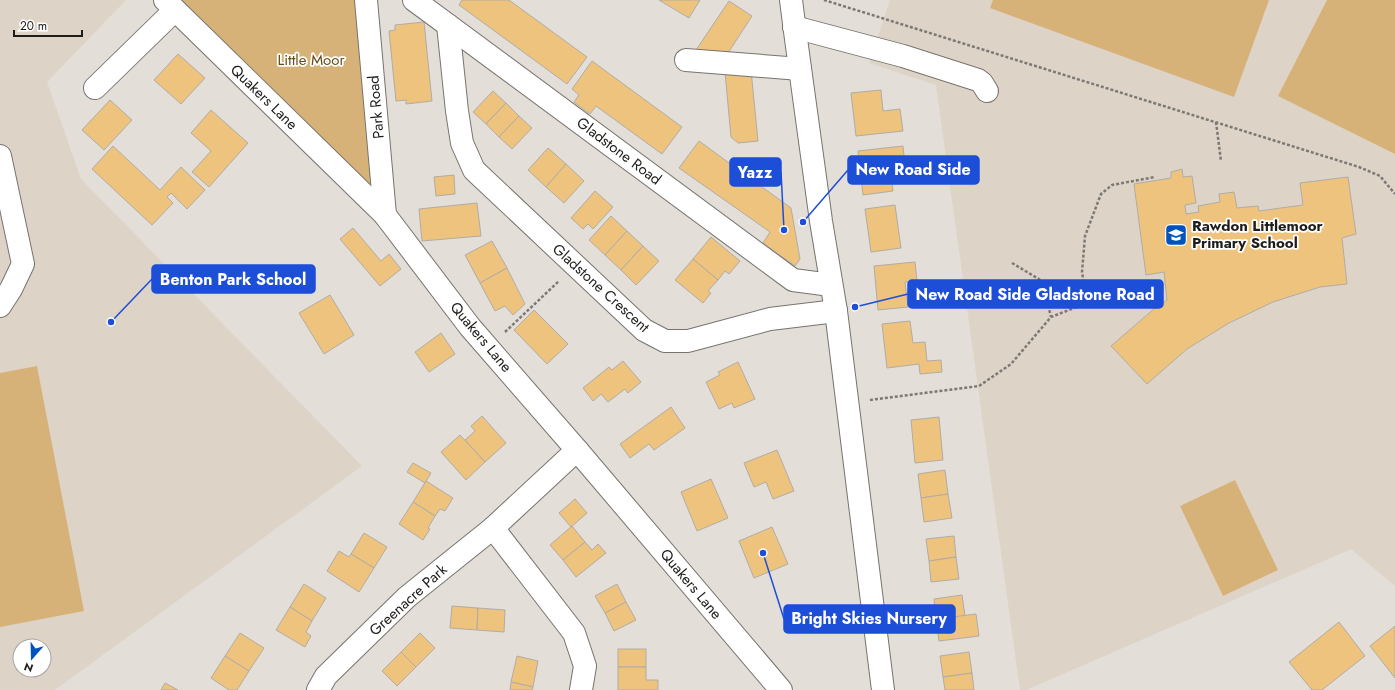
<svg xmlns="http://www.w3.org/2000/svg" width="1395" height="690" font-family="Jost,sans-serif">
<style>
.built{fill:#ddd4c7;fill-rule:evenodd}
.green{fill:#d6b279}
.building{fill:#eec37e;stroke:#b0aca5}
.lines{fill:none;stroke-linecap:round;stroke-linejoin:round}
.minor-casing{stroke:#77736d;stroke-width:24}
.major-casing{stroke:#77736d;stroke-width:24}
.path{stroke:#7c7975;stroke-width:2.5;stroke-dasharray:3 2;stroke-linecap:butt}
.minor{stroke:#fff;stroke-width:22}
.major{stroke:#fff;stroke-width:22}
.labels{text-anchor:middle;stroke-width:3.5;stroke-linejoin:round;paint-order:stroke}
.park-label{font-size:15px;fill:#674b16;stroke:#fff}
.street-label{font-size:15px;fill:#1e1d1a;stroke:#fff}
.poi-label{font-size:15px;font-weight:bold;fill:#1e1d1a;stroke:#fff;text-anchor:start}
.leader{fill:none;stroke:#1d4ed8;stroke-width:1.5}
.callout-dot{fill:#1d4ed8;stroke:#fff;stroke-width:1.5}
.callout{fill:#1d4ed8;stroke:#1d4ed8;stroke-width:1.5}
.callout-label{font-size:16px;text-anchor:middle;font-weight:bold;fill:#fff}
</style>
<rect width="100%" height="100%" fill="#e3ded8"/>
<!-- built -->
<g class="built">
<path d="M0,0h126l-79,82 34,97 281,287 -307,224h-55zM20,646h24v24h-24z"/>
<path d="M890,0h505v586l-44,-37 -325,141h-6l-84,-605 -67,-22z"/>
</g>
<!-- green -->
<g class="green">
<path d="M165,0h201l19,215z"/>
<path d="M993,0h276l-35,97 -244,-89z"/>
<path d="M1327,0h68v154l-117,-58z"/>
<path d="M37,366l47,245 -84,16v-254z"/>
<path d="M1235,480l43,90 -55,26 -43,-90z"/>
</g>
<!-- building -->
<g class="building">
<path d="M462,0h47l78,57 -20,27 -108,-79z"/>
<path d="M659,0h41l-11,18z"/>
<path d="M729,1l23,15 -24,37h-34z"/>
<path d="M424,22l8,79 -26,3v-4l-10,1 -7,-70 6,-1v-5z"/>
<path d="M178,54l27,24 -24,26 -27,-24z"/>
<path d="M592,61l90,66 -20,27 -66,-48 -6,8 -16,-12 5,-7 -7,-6z"/>
<path d="M751,70l7,71 -20,2 -7,-6 -6,-65z"/>
<path d="M881,90l2,21 17,-2 3,22 -47,5 -5,-43z"/>
<path d="M493,91l13,12 -20,21 -13,-12z"/>
<path d="M110,100l22,20 -28,30 -22,-20z"/>
<path d="M506,103l13,13 -20,21 -13,-13z"/>
<path d="M211,110l37,33 -39,44 -17,-15 19,-21 -20,-18z"/>
<path d="M519,116l13,12 -20,21 -13,-12z"/>
<path d="M699,141l92,67 9,51 -5,7 -32,-23 7,-11 -91,-64z"/>
<path d="M113,146l47,44 21,-23 24,23 -18,19 -16,-16 -4,4 6,6 -21,22 -60,-56z"/>
<path d="M903,146l2,20 -15,2 3,23 -30,4 -5,-44z"/>
<path d="M548,148l18,16 -20,23 -18,-17z"/>
<path d="M566,164l18,17 -20,22 -18,-16z"/>
<path d="M1182,169l1,8 9,-1 4,27 -11,2 1,9 13,-2 -1,-6 22,-4 -1,-8 15,-2 3,16 21,-2 1,5 44,-6 -3,-22 48,-6 8,57 -14,4 5,46 -27,3 -47,15 -44,21 -42,26 -40,35 -36,-38 44,-38 12,-8 -3,-28 -18,3 -12,-91 37,-6v-6z"/>
<path d="M454,175l1,19 -19,2 -2,-19z"/>
<path d="M595,191l18,16 -20,22 -5,-5 -5,5 -12,-11z"/>
<path d="M477,203l4,33 -59,5 -3,-32z"/>
<path d="M895,205l6,43 -30,4 -6,-43z"/>
<path d="M611,216l16,15 -22,24 -16,-15z"/>
<path d="M353,228l28,33 8,-7 12,15 -21,17 -40,-47z"/>
<path d="M627,231l16,15 -22,24 -16,-15z"/>
<path d="M711,237l29,24 -11,13 -4,-3 -7,9 -25,-21z"/>
<path d="M492,241l15,27 -27,15 -15,-28z"/>
<path d="M643,246l16,15 -23,24 -15,-15z"/>
<path d="M693,259l25,21 -10,11 3,2 -8,10 -28,-23z"/>
<path d="M915,262l2,19 -12,1 3,25 -30,3 -4,-44z"/>
<path d="M507,268l18,36 -12,11 -8,-9 -10,5 -15,-28z"/>
<path d="M330,295l24,40 -30,19 -25,-41z"/>
<path d="M534,310l34,34 -21,20 -33,-34z"/>
<path d="M910,321l3,22 12,-1 2,19 14,-1 1,12 -22,2 -1,-10 -32,4 -5,-44z"/>
<path d="M441,333l14,21 -26,18 -14,-20z"/>
<path d="M623,361l18,21 -13,11 -3,-4 -17,13 -7,-8 -8,7 -10,-13 26,-21 3,3z"/>
<path d="M738,362l17,37 -21,9 -2,-5 -13,6 -13,-27 14,-7 -2,-3z"/>
<path d="M671,407l14,21 -31,22 -5,-6 -19,14 -10,-14z"/>
<path d="M482,416l24,27 -21,19 -20,-22 10,-9 -4,-5z"/>
<path d="M939,417l4,43 -28,3 -4,-43z"/>
<path d="M460,435l25,27 -19,18 -25,-28z"/>
<path d="M777,450l17,41 -21,8 -7,-17 -12,5 -10,-24z"/>
<path d="M413,463l18,10 -6,10 -18,-11z"/>
<path d="M945,470l3,24 -27,4 -3,-24z"/>
<path d="M711,479l17,39 -31,13 -16,-39z"/>
<path d="M426,481l27,17 -8,13 -5,-2 -5,7 -22,-14z"/>
<path d="M948,494l4,24 -28,4 -3,-24z"/>
<path d="M575,499l12,14 -16,14 -12,-14z"/>
<path d="M413,502l22,14 -7,12 2,1 -7,11 -24,-16z"/>
<path d="M572,526l13,16 -22,18 -13,-15z"/>
<path d="M772,527l16,37 -34,14 -15,-37z"/>
<path d="M364,533l23,14 -13,21 -23,-14z"/>
<path d="M954,536l2,21 -27,4 -3,-22z"/>
<path d="M585,542l7,8 6,-6 8,9 -30,24 -13,-17z"/>
<path d="M339,551l10,6 2,-3 23,14 -15,24 -32,-21z"/>
<path d="M956,557l3,22 -28,3 -2,-21z"/>
<path d="M304,584l22,14 -14,23 -22,-14z"/>
<path d="M617,584l9,18 -21,11 -10,-17z"/>
<path d="M962,595l3,21 -29,3 -2,-20z"/>
<path d="M626,602l10,18 -22,11 -9,-18z"/>
<path d="M452,606l26,2 -1,22 -27,-2z"/>
<path d="M290,607l22,14 -6,11 5,4 -6,11 -29,-17z"/>
<path d="M478,608l27,2 -1,22 -27,-2z"/>
<path d="M976,614l3,22 -40,5 -3,-22z"/>
<path d="M1339,622l26,34 -43,34h-10l-23,-28z"/>
<path d="M1395,626v52l-25,-32z"/>
<path d="M240,633l24,15 -15,23 -24,-15z"/>
<path d="M420,633l15,15 -19,19 -15,-15z"/>
<rect x="618" y="649" width="28" height="18"/>
<path d="M401,652l15,15 -19,19 -15,-15z"/>
<path d="M969,652l3,21 -29,4 -3,-21z"/>
<path d="M225,656l24,15 -12,19h-8l-18,-12z"/>
<path d="M517,656l21,5 -5,26 -22,-5z"/>
<path d="M618,667h28v13h12v10h-40z"/>
<path d="M972,673l2,17h-29l-2,-13z"/>
<path d="M511,682l22,5 -1,3h-22z"/>
<path d="M165,683l13,7h-17z"/>
</g>
<g class="lines">
<!-- minor casing -->
<g class="minor-casing">
<g id="minor">
<path d="M165,0l220,215 85,112 107,123 204,240"/>
<path d="M366,0l19,215"/>
<path d="M414,0l379,280 38,5"/>
<path d="M448,25l9,86 5,32 12,27 170,160 21,11h23l82,-22 66,-8"/>
<path d="M794,27l109,29 75,24 4,3 5,8"/>
<path d="M686,60l114,9"/>
<path d="M95,88l80,-78"/>
<path d="M0,156l23,108 -12,25 -11,17"/>
<path d="M493,528l81,105 11,33 -4,24"/>
<path d="M318,690l8,-14 81,-79 86,-69 84,-78"/>
</g>
</g>
<!-- major casing -->
<g class="major-casing">
<path id="major" d="M791,0l5,39 25,182 15,90 47,379"/>
</g>
<!-- path -->
<g class="path">
<path d="M824,0l535,167 21,9 15,18"/>
<path d="M1216,122l5,39"/>
<path d="M1012,263l30,18 9,36"/>
<path d="M505,332l54,-51"/>
<path d="M870,400l109,-14 32,-22 40,-47 36,-14 -5,-31 3,-36 16,-42 11,-9 43,-8"/>
</g>
<!-- minor -->
<use href="#minor" class="minor"/>
<!-- major -->
<use href="#major" class="major"/>
</g>
<!-- icons -->
<defs>
<g id="school-square" transform="scale(1.15)"><rect x="-9" y="-9" width="18" height="18" rx="4" fill="#0053bd" stroke="#fff"/><path d="M0-5L7-2L0 1L-7-2ZM-4 1L0 2.5L4 1V4Q0 6-4 4Z" fill="#fff"/></g>
</defs>
<g fill-rule="evenodd">
<use href="#school-square" x="1176" y="235"/>
</g>
<g class="labels">
<!-- park labels -->
<g class="park-label">
<text x="311" y="65">Little Moor</text>
</g>
<!-- street labels -->
<g class="street-label">
<text transform="translate(264 97) rotate(44)" y="5">Quakers Lane</text>
<text transform="translate(376 107) rotate(-95)" y="5">Park Road</text>
<text transform="translate(619 151) rotate(37)" y="5">Gladstone Road</text>
<text transform="translate(601 288) rotate(42)" y="5">Gladstone Crescent</text>
<text transform="translate(481 337) rotate(50)" y="5">Quakers Lane</text>
<text transform="translate(691 584) rotate(50)" y="5">Quakers Lane</text>
<text transform="translate(408 600) rotate(-42)" y="5">Greenacre Park</text>
</g>
<!-- poi labels -->
<g class="poi-label">
<text x="1192" y="231">Rawdon Littlemoor<tspan x="1192" dy="17">Primary School</tspan></text>
</g>
</g>
<!-- callouts -->
<path class="leader" d="M803 222L848 170M784 230L781 172M111 322L152 279M855 307L908 294M763 553L784 619"/>
<g class="callout-dot">
<circle cx="803" cy="222" r="4"/>
<circle cx="784" cy="230" r="4"/>
<circle cx="111" cy="322" r="4"/>
<circle cx="855" cy="307" r="4"/>
<circle cx="763" cy="553" r="4"/>
</g>
<g class="callout">
<rect x="848" y="156" width="131" height="28" rx="4"/>
<rect x="730" y="158" width="51" height="28" rx="4"/>
<rect x="152" y="265" width="163" height="28" rx="4"/>
<rect x="908" y="280" width="255" height="28" rx="4"/>
<rect x="784" y="605" width="171" height="28" rx="4"/>
</g>
<g class="callout-label">
<text x="913" y="175">New Road Side</text>
<text x="755" y="178">Yazz</text>
<text x="233" y="285">Benton Park School</text>
<text x="1035" y="300">New Road Side Gladstone Road</text>
<text x="869" y="624">Bright Skies Nursery</text>
</g>
<!-- north arrow -->
<g transform="translate(32 658) rotate(200)"><circle r="19" fill="#ffffff" stroke="#a5a5a3"/>
<path d="M0-3L7 15L0 10L-7 15Z" fill="#0053bd"/>
<text y="-6" font-size="11" font-weight="bold" text-anchor="middle" fill="#1e1d1a">N</text>
</g>
<!-- scale -->
<path d="M14 30v6h68v-6" fill="none" stroke="#1e1d1a" stroke-width="2"/>
<text x="20" y="30" font-size="12" fill="#1e1d1a" stroke="#ffffff" stroke-width="3" paint-order="stroke">20 m</text>
</svg>
